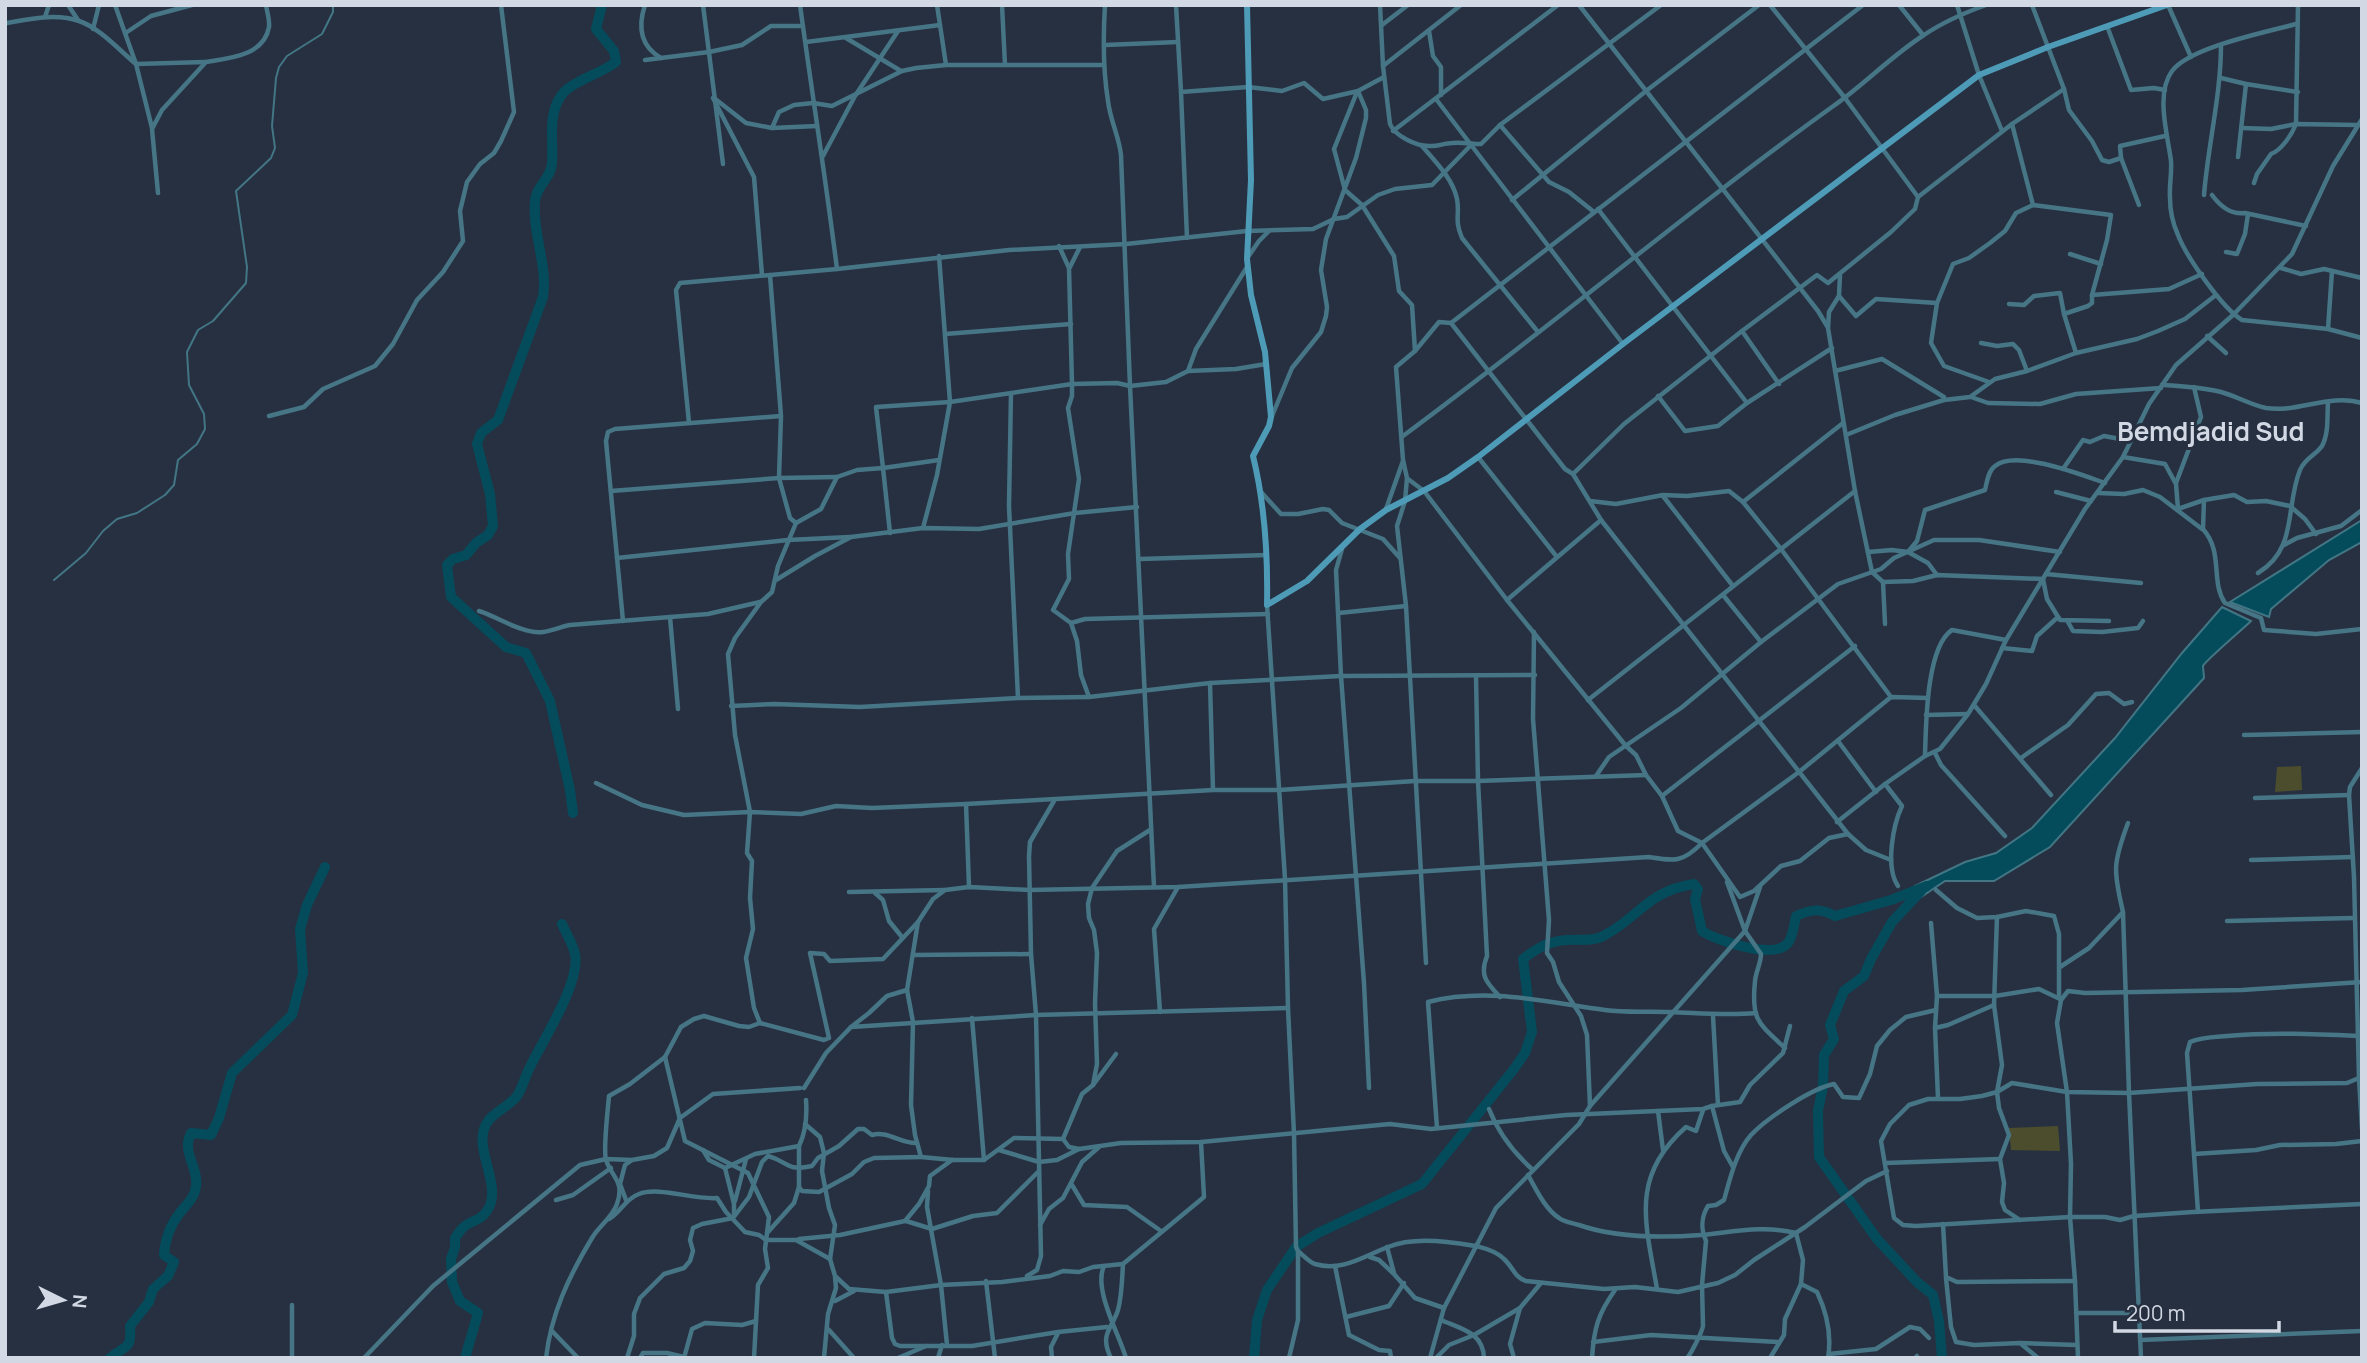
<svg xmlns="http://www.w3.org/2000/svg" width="2367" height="1363" font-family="Manrope,sans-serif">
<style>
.green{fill:#4b4d2d}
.water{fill:#044c5c;stroke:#427685;stroke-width:2}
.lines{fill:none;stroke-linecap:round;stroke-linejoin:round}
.stream{stroke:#427685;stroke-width:2}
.river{stroke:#044c5c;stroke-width:10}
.street{stroke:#467586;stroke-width:4.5}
.secondary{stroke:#4d9bb7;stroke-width:6}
.labels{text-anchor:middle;stroke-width:6;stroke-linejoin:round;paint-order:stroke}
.neighbourhood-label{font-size:26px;font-weight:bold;fill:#d3d9e4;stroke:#273040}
</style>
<rect width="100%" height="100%" fill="#273040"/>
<!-- green -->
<g class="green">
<path d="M2301,766l1,24 -27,2 2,-25z"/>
<path d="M2058,1126l2,25 -49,-1 -2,-22z"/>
</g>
<!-- water -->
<g class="water">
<path d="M2362,520v22l-33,18 -58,49 -2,8 -39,-15z"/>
<path d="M2222,607l29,14c-8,8 -46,40 -48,45 0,3 1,9 1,12l-154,169 -56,34h-49l-24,16 -6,-11 50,-24 31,-9 36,-25 83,-90 67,-85z"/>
</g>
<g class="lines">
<!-- stream -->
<path class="stream" d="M54,580l32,-27 17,-22 14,-12 20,-6 28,-18 9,-10 4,-25 19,-16 8,-15 -1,-15 -15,-29 -2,-33 11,-22 15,-9 33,-38 1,-16 -11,-76 35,-33 4,-10 -3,-22 4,-48 3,-11 8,-11 35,-22 11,-22v-7"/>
<!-- river -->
<g class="river">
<path d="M573,813l-3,-23 -20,-89 -24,-48 -20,-6 -55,-50 -4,-32 6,-6 13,-4 10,-12 12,-8 5,-9 -3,-32 -13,-50 4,-11 17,-13 45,-123c5,-32 -11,-64 -8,-96 1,-15 17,-24 17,-38 2,-24 -6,-52 13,-72 13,-12 35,-17 51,-29l-2,-11 -18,-22 6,-24"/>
<path d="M1921,891l-29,31 -21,37 -7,17 -20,15 -14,34 4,14 -10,16 -1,31 -5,25 1,46 58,82 40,43 16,13 6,26 3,37"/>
<path d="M110,1358c14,-13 22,-6 20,-32l19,-24 4,-13 15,-13 6,-14 -10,-7c1,-15 5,-28 15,-41 6,-8 16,-16 17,-28 3,-18 -15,-34 -5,-53l20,2 8,-17 13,-45 60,-58 11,-42 -3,-44 7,-24 18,-38"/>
<path d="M465,1358l13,-45 -18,-12 -8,-19 -1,-23 4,-12v-9c2,-3 6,-9 10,-12 8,-6 15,-5 21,-14 18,-23 -10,-57 -2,-83 5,-16 23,-20 33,-33 6,-9 8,-20 13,-29 13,-27 51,-85 45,-113 -2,-10 -9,-21 -13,-30"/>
<path d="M1254,1358l3,-38 10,-30 29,-43 22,-14 104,-49 92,-115 11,-16 7,-21 -9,-73c14,-11 26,-18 44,-19 13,-1 27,2 38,-5 35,-19 43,-44 89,-51l4,5 -3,10 7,32c16,10 72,29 86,12 5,-6 6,-18 8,-27 16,-7 23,-8 39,0l56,-16 36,-14"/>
</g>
<!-- street -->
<g class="street">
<path d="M68,5l10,15"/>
<path d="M115,5l21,59 16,64"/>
<path d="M645,5c-7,21 -5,41 16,53"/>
<path d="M703,5l20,159"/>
<path d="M800,5c12,88 26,176 37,264"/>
<path d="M937,5l9,60"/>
<path d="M1002,5l3,60"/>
<path d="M1105,5c-2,32 -2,65 3,96 2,19 11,35 13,54l9,231 24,501"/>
<path d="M1176,5l5,87"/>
<path d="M1380,5l3,61 7,58c5,12 26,22 39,22 8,1 15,-3 23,-3 10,-1 20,1 29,1l19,-19 161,-120"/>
<path d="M1579,5l239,306 9,15"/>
<path d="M1770,5l75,93 73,99"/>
<path d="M1899,5l24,30"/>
<path d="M1957,5l22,70 23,56"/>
<path d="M2168,5l23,52"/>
<path d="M45,17l4,-12"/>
<path d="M7,23c23,-4 49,-10 72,-2 21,7 40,29 57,43l69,-2"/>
<path d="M2296,24c-29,8 -106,23 -124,47 -17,23 -4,65 -1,90 1,12 -2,25 -1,37 0,12 3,26 8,37 8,21 44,73 64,85l86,9 34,9"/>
<path d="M1382,25l26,-20"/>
<path d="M2107,26l24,64 23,-2 11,2"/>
<path d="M93,29l6,-24"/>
<path d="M1429,31l4,25 8,11v28"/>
<path d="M127,32l24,-16 41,-11"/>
<path d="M846,38l55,33"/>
<path d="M806,42l134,-17"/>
<path d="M1105,45l73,-3"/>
<path d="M645,60l64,-8 33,-7 29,-19h32"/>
<path d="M1383,66l78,-61"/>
<path d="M2221,78l25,6"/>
<path d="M2064,89l5,21 23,31 10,19 7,2 12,-4"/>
<path d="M1357,92l-23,57 11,41 17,15 32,51 5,35 13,14 3,46"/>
<path d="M713,98l41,79 8,98"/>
<path d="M714,98l32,25 26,5 45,-2"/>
<path d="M1436,99l187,245"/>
<path d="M2012,124l21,81"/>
<path d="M1500,125l49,57 20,10 25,20"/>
<path d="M772,128l7,-16 15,-7 19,-2 19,3 70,-35 14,-3 30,-3h158"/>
<path d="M2242,128l29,1 25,-5 62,1"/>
<path d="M1393,131l165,-126"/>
<path d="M1422,146c13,15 31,33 35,53 3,17 -3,20 5,39l76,94"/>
<path d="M823,156l32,-60 43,-65"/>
<path d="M2238,157l8,-73 52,8"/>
<path d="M2254,183l3,-9 14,-20c11,-4 21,-20 25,-30l2,-119"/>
<path d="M158,193l-6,-64 10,-19 44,-48c23,-4 58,-6 63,-35 1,-6 -2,-15 -3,-22"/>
<path d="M2204,195c4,-50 17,-100 17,-150"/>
<path d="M2212,195c8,11 18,20 33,18l61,13"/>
<path d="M1512,200l134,-109 113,-86"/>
<path d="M2139,205l-18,-47 -1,-12 45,-10"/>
<path d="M1598,209l149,194"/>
<path d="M1187,238l-6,-146 67,-5 34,4 22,-8 19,16 35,-8 26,-14"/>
<path d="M1059,246l10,22 3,116v12l-4,12 11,71 -11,75 1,25 -16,31 18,13 6,18 4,34 8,22 121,-14 131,-7 194,-1"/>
<path d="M2226,252l11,2 8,-20 3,-20"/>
<path d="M2070,254l31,10"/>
<path d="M1248,257l11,-16 10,-10"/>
<path d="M1070,267l10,-20"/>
<path d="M2281,268l20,6 23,-5 38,9"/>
<path d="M770,275l11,141 -2,62 11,40 6,5"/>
<path d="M1840,275l-1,21 -10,16 -1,16 27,163 17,81 11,10 30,-1 24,-6 106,4 4,20 13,21 49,1"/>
<path d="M1839,296l17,20 20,-17 61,4 16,-39 16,-6 21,-15 15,-12 11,-18 17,-8 78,10 -4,25 -15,55"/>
<path d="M1937,303l-6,40 13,23 45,16"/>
<path d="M2009,304l15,1 10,-9 26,-3 4,21"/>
<path d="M1451,323l114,146 8,5 28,46 247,314"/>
<path d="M2328,329l4,-58"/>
<path d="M1742,331l37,53"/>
<path d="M945,334l126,-10"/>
<path d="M2207,336l19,17"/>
<path d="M1981,343l16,3 16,-2 6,6 8,21"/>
<path d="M2076,353l-12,-39 24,-8 4,-3v-8l77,-6 33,-15"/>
<path d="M1188,371l8,-22 51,-82"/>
<path d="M1835,371l47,-12 62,38v3"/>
<path d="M2162,385c19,1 39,2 59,7 15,4 30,13 45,16 32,5 64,-15 96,-5"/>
<path d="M1011,393l-2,113 9,192"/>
<path d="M1658,396l27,35 33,-5 29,-23 85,-55"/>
<path d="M1971,397l17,6 52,1 36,-10 85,-6"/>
<path d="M269,416l35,-9 19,-18 52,-23 18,-22 24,-44 26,-28 20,-31 -3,-30 7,-29 13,-18 14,-11 7,-12 13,-29 -13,-107"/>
<path d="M1272,416l20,-48 29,-36 5,-16 1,-9 -6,-37 5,-31 30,-81 10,-40v-8l-8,-19"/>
<path d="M689,423l-13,-133 4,-7 157,-14 172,-19 117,-6 121,-13 66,-2 21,-10 13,-2 31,-22 17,-6 37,-4 40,-41"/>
<path d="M1846,435l49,-20 49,-15 26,-3 25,-18 32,-8 49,-18 61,-14 21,-8 27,-12 31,-24"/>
<path d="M1403,436c145,-107 283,-224 429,-329 32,-22 59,-51 92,-72 19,-13 40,-22 62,-30"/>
<path d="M1478,457l79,100"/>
<path d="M2123,457l42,7 11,20 2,25 26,-9 30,-5 13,7 19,-1 24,5 15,13 11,15"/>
<path d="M2063,469l20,-29 7,2 14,-6 27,5"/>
<path d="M1573,474l51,-50 118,-93 75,-56 11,8 63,-51 24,-23 3,-12 94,-73 52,-35 -32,-84"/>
<path d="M1408,479l16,12 83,109 119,146 10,9 10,20 16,21 16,35 24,12 38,54 14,-6 27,-25 19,-5 29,-23 19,-4 18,16 25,10"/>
<path d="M2176,483l25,-66 -7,-30"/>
<path d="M611,491l168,-13 58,-1"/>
<path d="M2056,492l35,9"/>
<path d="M1262,493l19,21h17l25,-5 6,1 13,13 41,16 17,19"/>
<path d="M2098,493l26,1 19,-4 17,7 42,32"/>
<path d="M1663,496l70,90"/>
<path d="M2204,500l-1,29c21,24 7,52 22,74l36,15 3,12 52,4 46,-5"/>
<path d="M1590,501l26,3 47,-9 24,1 42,-5 14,11 38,47 110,148"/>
<path d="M1743,502l100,-79"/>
<path d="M1386,509l17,-48"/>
<path d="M923,528l14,-53 13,-73 -11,-146"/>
<path d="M890,533l-7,-65 56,-8"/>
<path d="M2284,545l13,-7 44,-12 21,-16"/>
<path d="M1342,549l-6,21 5,106 23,307 5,105"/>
<path d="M1868,552l24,-2 16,2 9,-11 8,-31 60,-20c2,-8 3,-19 10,-24 21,-17 87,9 110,17"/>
<path d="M1908,552l20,11 9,12"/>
<path d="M617,558l171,-18 62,-3"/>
<path d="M1140,559l127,-4"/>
<path d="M2258,573c40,-24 27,-66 42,-103 5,-12 16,-15 22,-24 7,-13 5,-30 6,-44"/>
<path d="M2046,574l95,9"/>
<path d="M776,580l39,-24 36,-19 72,-9 56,1 96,-16 62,-6"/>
<path d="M1883,582l2,42"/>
<path d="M1723,595l38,47"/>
<path d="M1507,600l94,-80"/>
<path d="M1267,605l18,274 3,129 6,126 2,113 2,4v69l-9,38"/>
<path d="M479,611c17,5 45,24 64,21 8,-1 17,-5 27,-7l138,-11 52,-12"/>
<path d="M1339,613l67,-7"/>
<path d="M670,617l8,92"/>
<path d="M623,621l-17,-180 2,-9 7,-3 166,-13"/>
<path d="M2068,622l5,9 29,1 36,-4 5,-7"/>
<path d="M1071,623l14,-4 183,-5"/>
<path d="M1534,632l-1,87 16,201 -2,33 6,9 6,20 22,34 6,19 3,71"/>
<path d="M2002,648l30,3 5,-15 21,-19"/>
<path d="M1476,676l2,105 9,175c-8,20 0,27 13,41"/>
<path d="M1210,683l3,107"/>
<path d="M1588,700l267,-209"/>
<path d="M1974,705l77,90"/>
<path d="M731,706l43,-2 86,3 158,-9 71,-1"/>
<path d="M1926,715l41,-1"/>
<path d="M2244,735l118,-3"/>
<path d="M1838,741l38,51"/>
<path d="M1935,753l6,12 64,71"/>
<path d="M1925,756c1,-30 1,-109 27,-126l54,10"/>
<path d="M2021,758l47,-33 28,-31 13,-1 15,11 8,-2"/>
<path d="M1596,776l13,-19 72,-49 80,-66 77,-58 43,-15 13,-11 40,-18h45l81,12"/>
<path d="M596,783l46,22 42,10 66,-3 51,2 35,-8 36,2 94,-4 247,-14h66l136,-9h63l168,-6"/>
<path d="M1885,784l17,22c-9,19 -17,61 -4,80"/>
<path d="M1662,796l193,-150"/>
<path d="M2255,798l94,-3"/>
<path d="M1054,801l-24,41 -1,14 2,98 5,61 3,147 18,-2 22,-11"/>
<path d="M966,804l3,83"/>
<path d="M1837,822l48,-38 40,-28 15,-7 28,-35 18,-30 20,-44 79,-131 38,-52 26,-53 27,-39 57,-50 59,-61 41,-88 29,-47"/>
<path d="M2251,860l102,-3"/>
<path d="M1727,882l18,49 16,23c0,9 -5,17 -6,27 -4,39 3,42 30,67"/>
<path d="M1936,890l21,18 20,10 20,-1 29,-6 28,5 5,18v64"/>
<path d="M849,892l96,-2"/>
<path d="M875,893l8,7 6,21 13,16"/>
<path d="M2123,912l6,181 -62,-1 -55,-9 -15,9 -15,4 -22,3h-32l-19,6 -19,19 -9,17 13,77 9,7 13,1 154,-9h35l15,3 14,-4 59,-4 169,-8"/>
<path d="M1997,917l-3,88 8,60 -5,27 2,16 10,27 -9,24 4,24 -2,19 3,8 15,10"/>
<path d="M2227,921l127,-3"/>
<path d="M918,922l-11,68 6,32 -2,83 4,30 6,22 32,3h31l30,-22 49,1 6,8 10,2 42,-6 80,-1 189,-18 41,5 135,-14 137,-6 9,-3 28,-4 10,-17 33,-32 7,-27"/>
<path d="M1931,923l6,73 -2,32 3,70"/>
<path d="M913,955l118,-1"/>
<path d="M1426,963l-20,-357 -9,-80 8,-25 2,-23 -4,-18 -7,-93 19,-16 24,-29 12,1 412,-318"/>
<path d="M2060,967l29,-19 34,-36c-10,-42 -10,-49 5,-89"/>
<path d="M1937,996h58l44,-7 21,10"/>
<path d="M1160,1012l-6,-83 24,-42"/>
<path d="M1713,1016l5,89"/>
<path d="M972,1018l12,142"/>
<path d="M760,1023l-6,-15 -8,-50 7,-29 -3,-31 2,-37 -5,-8 3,-41 -15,-77 -7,-81 7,-16 26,-36 11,-10 6,-26 18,-43 25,-14 16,-32 20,-7 26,-2 -7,-61 74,-5 122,-18 45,-1 13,3 36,-4 22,-11 48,-2 30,-5"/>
<path d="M851,1027l185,-12 252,-7"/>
<path d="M1935,1028l13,-3 46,-20"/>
<path d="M665,1057l20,84 63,32 21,44 -4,32 3,19 -10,17 -4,73"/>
<path d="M2359,1078l-5,-201 -5,-82 1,-8 12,-19"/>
<path d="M1093,1085l4,-21 -2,-61 2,-50 -3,-23 -5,-12 -1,-14 4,-16 25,-37 33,-21"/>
<path d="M804,1088l22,-35 25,-26 18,-14 18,-17 20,-6"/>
<path d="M1712,1106l12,45 9,16"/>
<path d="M1489,1109c9,23 26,45 44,61"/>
<path d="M1658,1111l5,39"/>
<path d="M805,1124l15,13 4,16 -2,18 7,37 6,17 -5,34"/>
<path d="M1437,1128l-9,-126c60,-15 117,0 177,8 21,3 43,1 65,2 29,1 56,4 86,1"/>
<path d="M1063,1139l19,-45 11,-9 23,-31"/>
<path d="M703,1150l6,10 16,8 9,36v12"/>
<path d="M999,1150l40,12 2,94 -4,14 -10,6"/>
<path d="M2194,1154l62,-4 24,-5 56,-1 26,-3"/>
<path d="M1885,1163l115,-4"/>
<path d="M725,1168l30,-14 44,-8c7,-14 8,-32 7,-46"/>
<path d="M1528,1175c8,14 17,34 31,43 5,4 14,5 20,7 37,13 83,13 122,10 32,-3 63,-10 95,-2l7,27 -2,24 16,8c10,21 15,42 11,66"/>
<path d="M1072,1185l12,20 43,2 34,24"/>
<path d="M799,1187l3,4 17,1 33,-18 12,-12 10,-4 47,-1"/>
<path d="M928,1191l-1,16 14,78 6,60"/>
<path d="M556,1200l17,-5 38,-27"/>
<path d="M626,1200l-6,-16 5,-19 7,-5 22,-4 13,-8 13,-30 33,-24 87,-6"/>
<path d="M735,1201l11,-42"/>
<path d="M2198,1212l-11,-159 3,-11c11,-5 25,-5 37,-6 44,-4 88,-2 132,0"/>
<path d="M609,1219c12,-7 16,-20 30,-25 19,-8 55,6 78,4l9,14 19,20 14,3 7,5h30l34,19 5,17 14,13 37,3 55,-7 61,-3 48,-6 13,-5 16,1 14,-5 30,-3"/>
<path d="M906,1221l26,8 41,-13 24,-3 42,-42"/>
<path d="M1943,1224l3,53 11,5 118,-1"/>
<path d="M1040,1225l9,-16 14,-11 19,-36 17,-15"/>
<path d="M768,1232l26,-29 5,-16v-41"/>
<path d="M799,1239l41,-4 65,-14 14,-17 10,-18 1,-10 22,-16"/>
<path d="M1387,1247l7,26"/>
<path d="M1298,1251c5,4 11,11 17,13 27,8 49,-8 73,-17 17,-7 41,-7 59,-5 18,2 44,4 57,17 9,8 10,18 22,22l78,8 31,-2 43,5 40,-9 17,-8 19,-15 51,-33 61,-46 21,-10"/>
<path d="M1370,1257l9,3 15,14 21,24 29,10"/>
<path d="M1104,1266c-11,23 15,68 22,92"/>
<path d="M1335,1266l14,69 30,15 11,1 1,7"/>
<path d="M1946,1278l5,49 5,15 18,3 46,-2 18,15"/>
<path d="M986,1281l9,77"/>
<path d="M1657,1289c-11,-65 -28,-112 29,-162l10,4 7,-21"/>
<path d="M886,1292l6,46 3,6 5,2h72l86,-14 49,-5"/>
<path d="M835,1301l19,-10"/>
<path d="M292,1305v53"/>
<path d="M2076,1313h62"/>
<path d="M1346,1317l43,-11 15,-23"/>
<path d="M1441,1320c20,9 42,12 43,38"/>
<path d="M829,1330l25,28"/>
<path d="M552,1331l26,27"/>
<path d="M2140,1340l222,-9"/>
<path d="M1593,1342l58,-7 127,7"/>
<path d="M2021,1343l56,2"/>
<path d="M1829,1354l47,-5 34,-22 10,2 9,9"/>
<path d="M364,1358l69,-72 147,-121 26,-6 26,1"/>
<path d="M546,1358c5,-44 23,-82 46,-120 7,-12 20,-20 25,-34 8,-23 -5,-26 -11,-44 -3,-11 2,-51 3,-64l21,-12 35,-27 16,-30 13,-8 10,-3 35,10 10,1 11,-4 64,17 5,-2 -19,-85 14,1 6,7 53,-2 35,-37 15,-23 12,-9 24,-3 60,3 149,-3 471,-30c26,4 33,6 53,-14l97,-71 92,-75 37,1"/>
<path d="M627,1358l7,-22v-22l6,-16 24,-24 20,-6 6,-7 3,-10 -3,-11 3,-12 9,-4 31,-6 16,-21 13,-35 6,-6c20,5 17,16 44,10l6,-8 21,-12 19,-17h6l8,6c15,-5 29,9 45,8"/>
<path d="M640,1358l3,-5h24l17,4"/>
<path d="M684,1358l8,-29 13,-6 37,2 14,-4"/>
<path d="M824,1358l4,-44 8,-26 -1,-11"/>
<path d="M898,1358l28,-12"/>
<path d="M938,1358l4,-13"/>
<path d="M1052,1358l-1,-11 7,-14"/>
<path d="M1111,1358c-12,-24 1,-29 7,-48 4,-15 4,-31 5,-46l81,-67 -3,-55"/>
<path d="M1430,1358l14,-50 52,-100 83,-84 11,-18 155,-175 15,-44"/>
<path d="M1436,1358l13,-13 25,-10 46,-27"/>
<path d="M1514,1358l-4,-14 10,-36 21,-25"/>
<path d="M1592,1358c2,-30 6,-44 23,-68"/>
<path d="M1687,1358c4,-4 15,-26 16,-32l-1,-41 4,-44c-5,-11 -5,-24 2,-35l8,-1 8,-5c6,-21 12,-48 27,-65 16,-17 61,-47 83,-51l9,13 16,1 11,-24 7,-28 13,-16 16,-13 30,-7"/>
<path d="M1770,1358l14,-23 1,-16 16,-35"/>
<path d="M1915,1358l2,-2"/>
<path d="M2078,1358l-3,-77 -5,-64 1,-53 -4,-72 -10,-69 4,-23 7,-9 17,2 157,-3 120,-8"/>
<path d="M2141,1358l-12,-265 128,-9 90,-1 12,-5 3,51"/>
</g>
<!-- secondary -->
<path class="secondary" d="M1247,5l4,175 -4,79 4,36 14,57 6,65 -2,9 -16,30c12,49 15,99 14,149l40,-24 53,-52 26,-19 62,-32 30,-21 145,-113 356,-269 69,-28 119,-42"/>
</g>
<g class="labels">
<!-- neighbourhood labels -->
<g class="neighbourhood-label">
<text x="2211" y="441">Bemdjadid Sud</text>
</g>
</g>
<!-- border -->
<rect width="2367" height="1363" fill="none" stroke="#d3d9e4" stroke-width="14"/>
<!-- north arrow -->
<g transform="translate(63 1300) rotate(95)" stroke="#273040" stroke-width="5" paint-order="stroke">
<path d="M0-5L12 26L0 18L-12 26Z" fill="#d3d9e4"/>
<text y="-10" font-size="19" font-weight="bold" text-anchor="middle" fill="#d3d9e4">N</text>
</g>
<!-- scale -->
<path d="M2115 1321v10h164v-10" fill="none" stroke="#d3d9e4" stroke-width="3.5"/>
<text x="2126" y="1321" font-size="21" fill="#d3d9e4" stroke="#273040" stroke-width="5" paint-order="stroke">200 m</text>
</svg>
